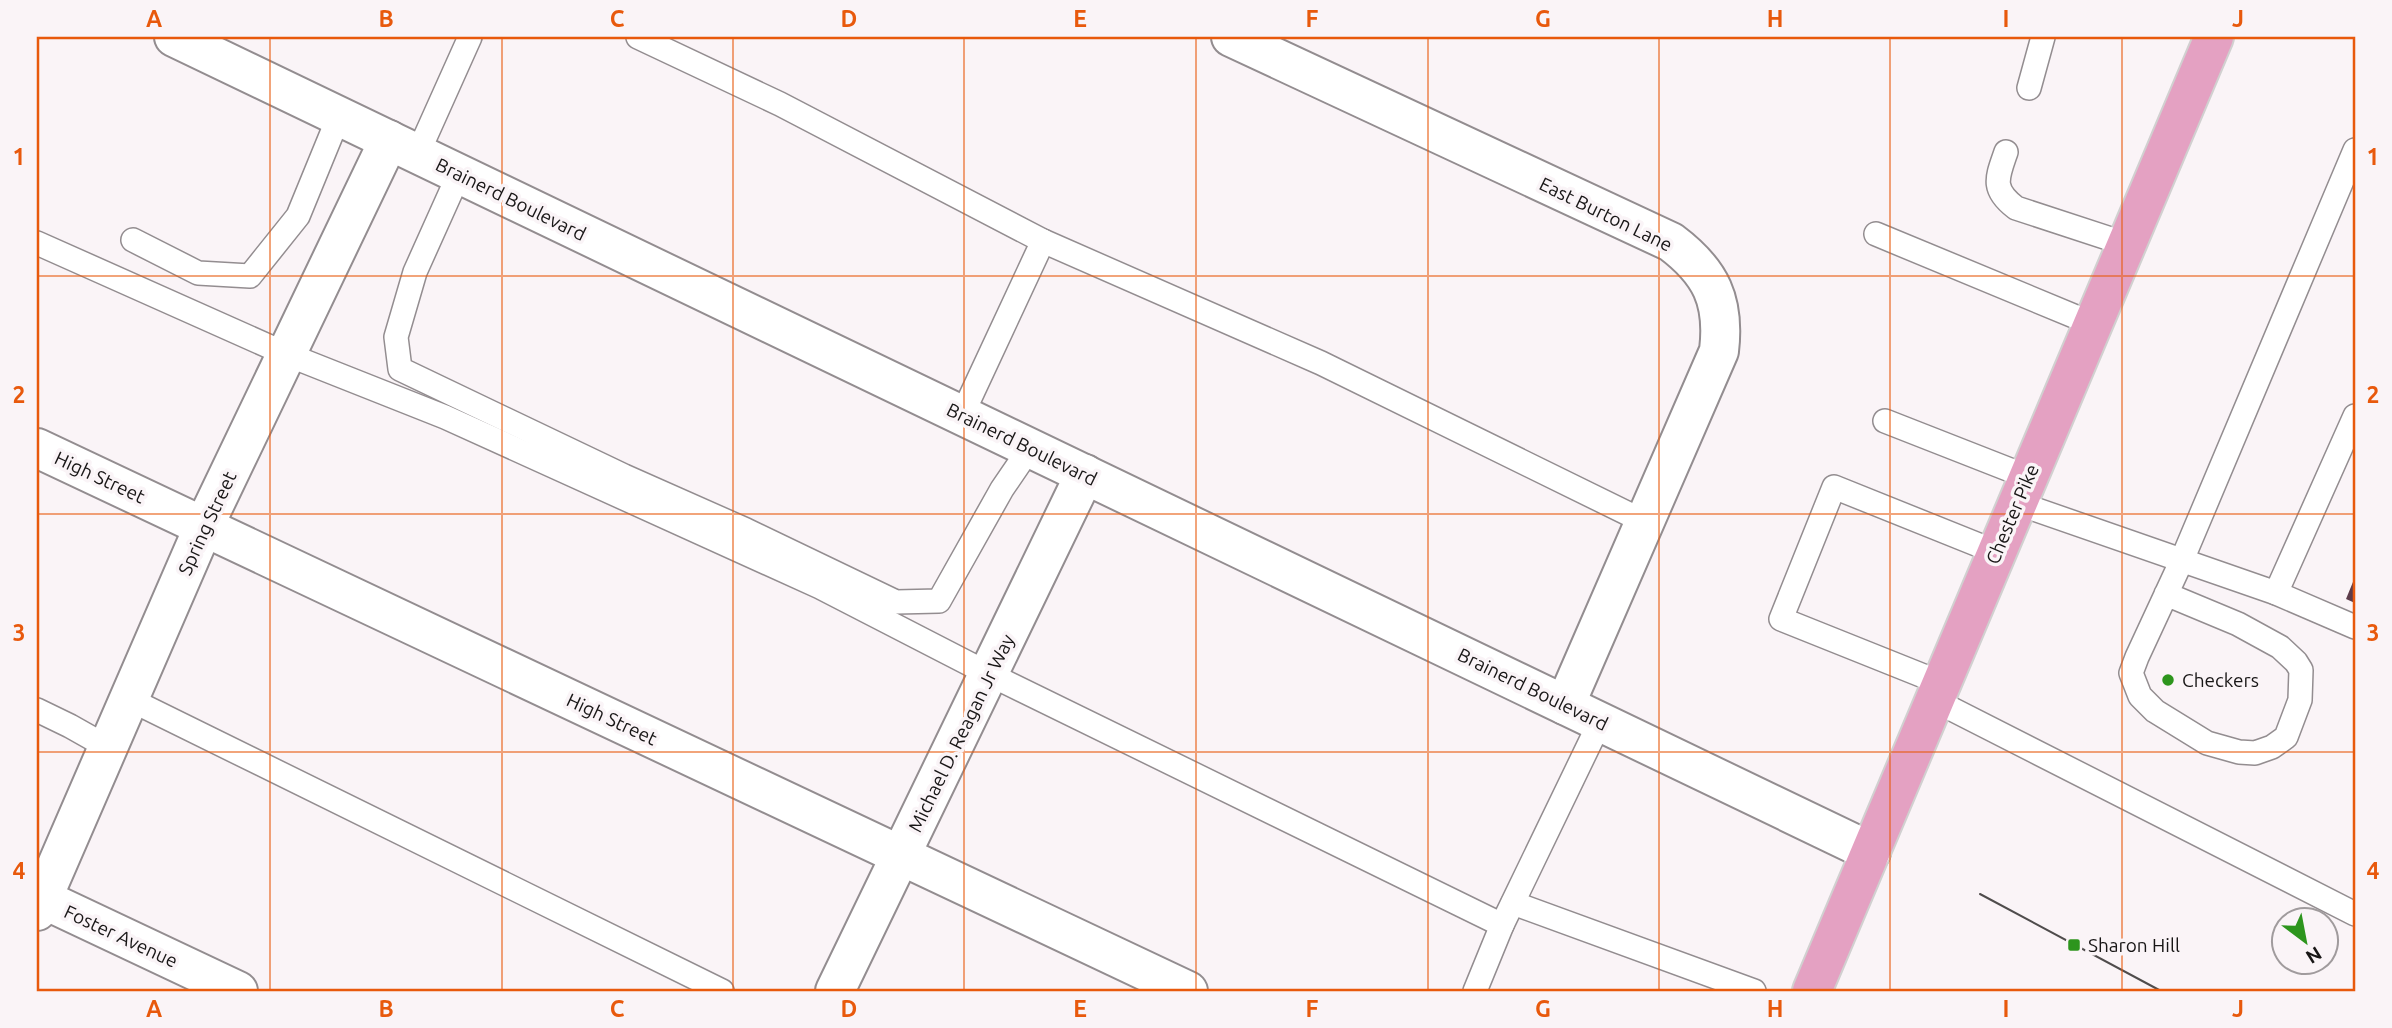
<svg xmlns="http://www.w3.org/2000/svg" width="2392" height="1028" font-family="Ubuntu,sans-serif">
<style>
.building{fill:#5d3c4a}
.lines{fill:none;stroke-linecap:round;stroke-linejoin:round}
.service-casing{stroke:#938d90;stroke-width:26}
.minor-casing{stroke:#938d90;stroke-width:42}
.primary-casing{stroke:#d1d0d0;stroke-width:42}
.service{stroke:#fff;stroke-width:23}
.minor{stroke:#fff;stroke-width:38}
.primary{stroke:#e4a1c2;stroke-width:38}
.tram{stroke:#4f4c4c;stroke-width:2}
.grid{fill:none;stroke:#e8590c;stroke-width:2;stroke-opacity:0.55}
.poi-dot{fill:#2d951d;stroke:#faf4f7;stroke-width:2.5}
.labels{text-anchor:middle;stroke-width:7;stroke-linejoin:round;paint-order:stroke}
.street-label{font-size:19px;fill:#181616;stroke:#faf4f7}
.poi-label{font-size:19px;fill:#181616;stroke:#faf4f7;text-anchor:start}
.neatline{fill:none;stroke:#e8590c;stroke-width:2.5}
.grid-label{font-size:23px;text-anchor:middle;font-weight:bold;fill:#e8590c}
</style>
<rect width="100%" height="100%" fill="#faf4f7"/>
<!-- building -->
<path class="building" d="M2355,577v26l-9,-4z"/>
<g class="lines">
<!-- service casing -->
<g class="service-casing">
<g id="service">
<path d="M638,37l142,67 263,137 278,122 324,159"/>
<path d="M2029,88l14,-51"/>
<path d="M2006,152c-9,26 -15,37 10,56l110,36"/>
<path d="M418,153l52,-116"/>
<path d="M459,174l-44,98 -19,65 4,32 224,107 122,54 150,72 43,-1 63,-112 28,-41"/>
<path d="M1876,234l217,90"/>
<path d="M133,240l65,33 52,3 48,-60 41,-100"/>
<path d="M37,243l249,111 159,63 375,170 169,87 513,251"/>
<path d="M962,415l81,-174"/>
<path d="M1885,421l143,56"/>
<path d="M2017,503l259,90 79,-177"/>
<path d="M2276,593l79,34"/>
<path d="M2166,594l72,30 42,23 16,15 5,8 -1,30 -14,37 -14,10 -17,6 -16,-1 -32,-9 -52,-32 -15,-15 -9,-23 6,-16 45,-97 173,-410"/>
<path d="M1941,683l-160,-64 53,-132 162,65"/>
<path d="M129,699l593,292"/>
<path d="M1934,700l421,214"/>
<path d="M37,710l33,16 39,22"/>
<path d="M1513,903l241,88"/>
<path d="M1475,991l27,-66 98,-203"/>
</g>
</g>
<!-- minor casing -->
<g class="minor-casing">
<g id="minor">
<path d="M174,37l1697,815"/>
<path d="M1231,37l440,205c40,30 54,59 48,109l-154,354"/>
<path d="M37,448l1151,543"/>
<path d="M43,899l195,92"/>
<path d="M37,911l167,-385 185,-386"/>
<path d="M835,991l250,-517"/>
</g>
</g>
<!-- primary casing -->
<g class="primary-casing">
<path id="primary" d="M1812,991l402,-954"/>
</g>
<!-- service -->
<use href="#service" class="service"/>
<!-- minor -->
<use href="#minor" class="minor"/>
<!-- primary -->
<use href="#primary" class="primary"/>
<!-- tram -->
<path class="tram" d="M1980,894l181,97"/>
</g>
<!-- grid -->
<path class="grid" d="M270,37v954M502,37v954M733,37v954M964,37v954M1196,37v954M1428,37v954M1659,37v954M1890,37v954M2122,37v954M37,276h2318M37,514h2318M37,752h2318"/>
<!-- markers -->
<g class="poi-dot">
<circle cx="2168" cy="680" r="7"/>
<rect x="2067" y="938" width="14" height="14" rx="3.5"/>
</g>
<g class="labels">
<!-- street labels -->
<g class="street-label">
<text transform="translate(511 199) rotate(26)" y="7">Brainerd Boulevard</text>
<text transform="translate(1606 214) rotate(26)" y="7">East Burton Lane</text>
<text transform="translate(1022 444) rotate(26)" y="7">Brainerd Boulevard</text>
<text transform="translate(100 477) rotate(25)" y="7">High Street</text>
<text transform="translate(2012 514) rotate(-67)" y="7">Chester Pike</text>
<text transform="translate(207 523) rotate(-65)" y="7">Spring Street</text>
<text transform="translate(1533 689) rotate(26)" y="7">Brainerd Boulevard</text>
<text transform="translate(612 719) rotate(25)" y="7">High Street</text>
<text transform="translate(961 733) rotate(-64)" y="7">Michael D. Reagan Jr Way</text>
<text transform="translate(121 936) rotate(25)" y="7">Foster Avenue</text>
</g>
<!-- poi labels -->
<g class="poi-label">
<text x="2182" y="687">Checkers</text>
<text x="2088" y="952">Sharon Hill</text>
</g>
</g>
<!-- border -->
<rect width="2392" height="1028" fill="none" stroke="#faf4f7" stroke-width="77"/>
<!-- north arrow -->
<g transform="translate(2305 941) rotate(148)"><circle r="33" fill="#faf4f7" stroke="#a09b9d" stroke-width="2"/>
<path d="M0-5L12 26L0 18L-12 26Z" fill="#2d951d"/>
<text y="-10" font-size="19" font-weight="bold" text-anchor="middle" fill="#181616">N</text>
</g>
<rect x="38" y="38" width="2316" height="952" class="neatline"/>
<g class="grid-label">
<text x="154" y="27">A</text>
<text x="386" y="27">B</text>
<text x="617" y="27">C</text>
<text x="849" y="27">D</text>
<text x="1080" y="27">E</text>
<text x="1312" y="27">F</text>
<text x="1543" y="27">G</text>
<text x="1775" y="27">H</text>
<text x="2006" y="27">I</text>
<text x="2238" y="27">J</text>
<text x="19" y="165">1</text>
<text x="2373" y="165">1</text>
<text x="19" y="403">2</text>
<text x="2373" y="403">2</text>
<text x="19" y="641">3</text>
<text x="2373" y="641">3</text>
<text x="19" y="879">4</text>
<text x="2373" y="879">4</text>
<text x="154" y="1017">A</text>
<text x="386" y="1017">B</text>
<text x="617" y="1017">C</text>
<text x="849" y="1017">D</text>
<text x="1080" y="1017">E</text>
<text x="1312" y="1017">F</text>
<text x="1543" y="1017">G</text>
<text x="1775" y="1017">H</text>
<text x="2006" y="1017">I</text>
<text x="2238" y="1017">J</text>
</g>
</svg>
